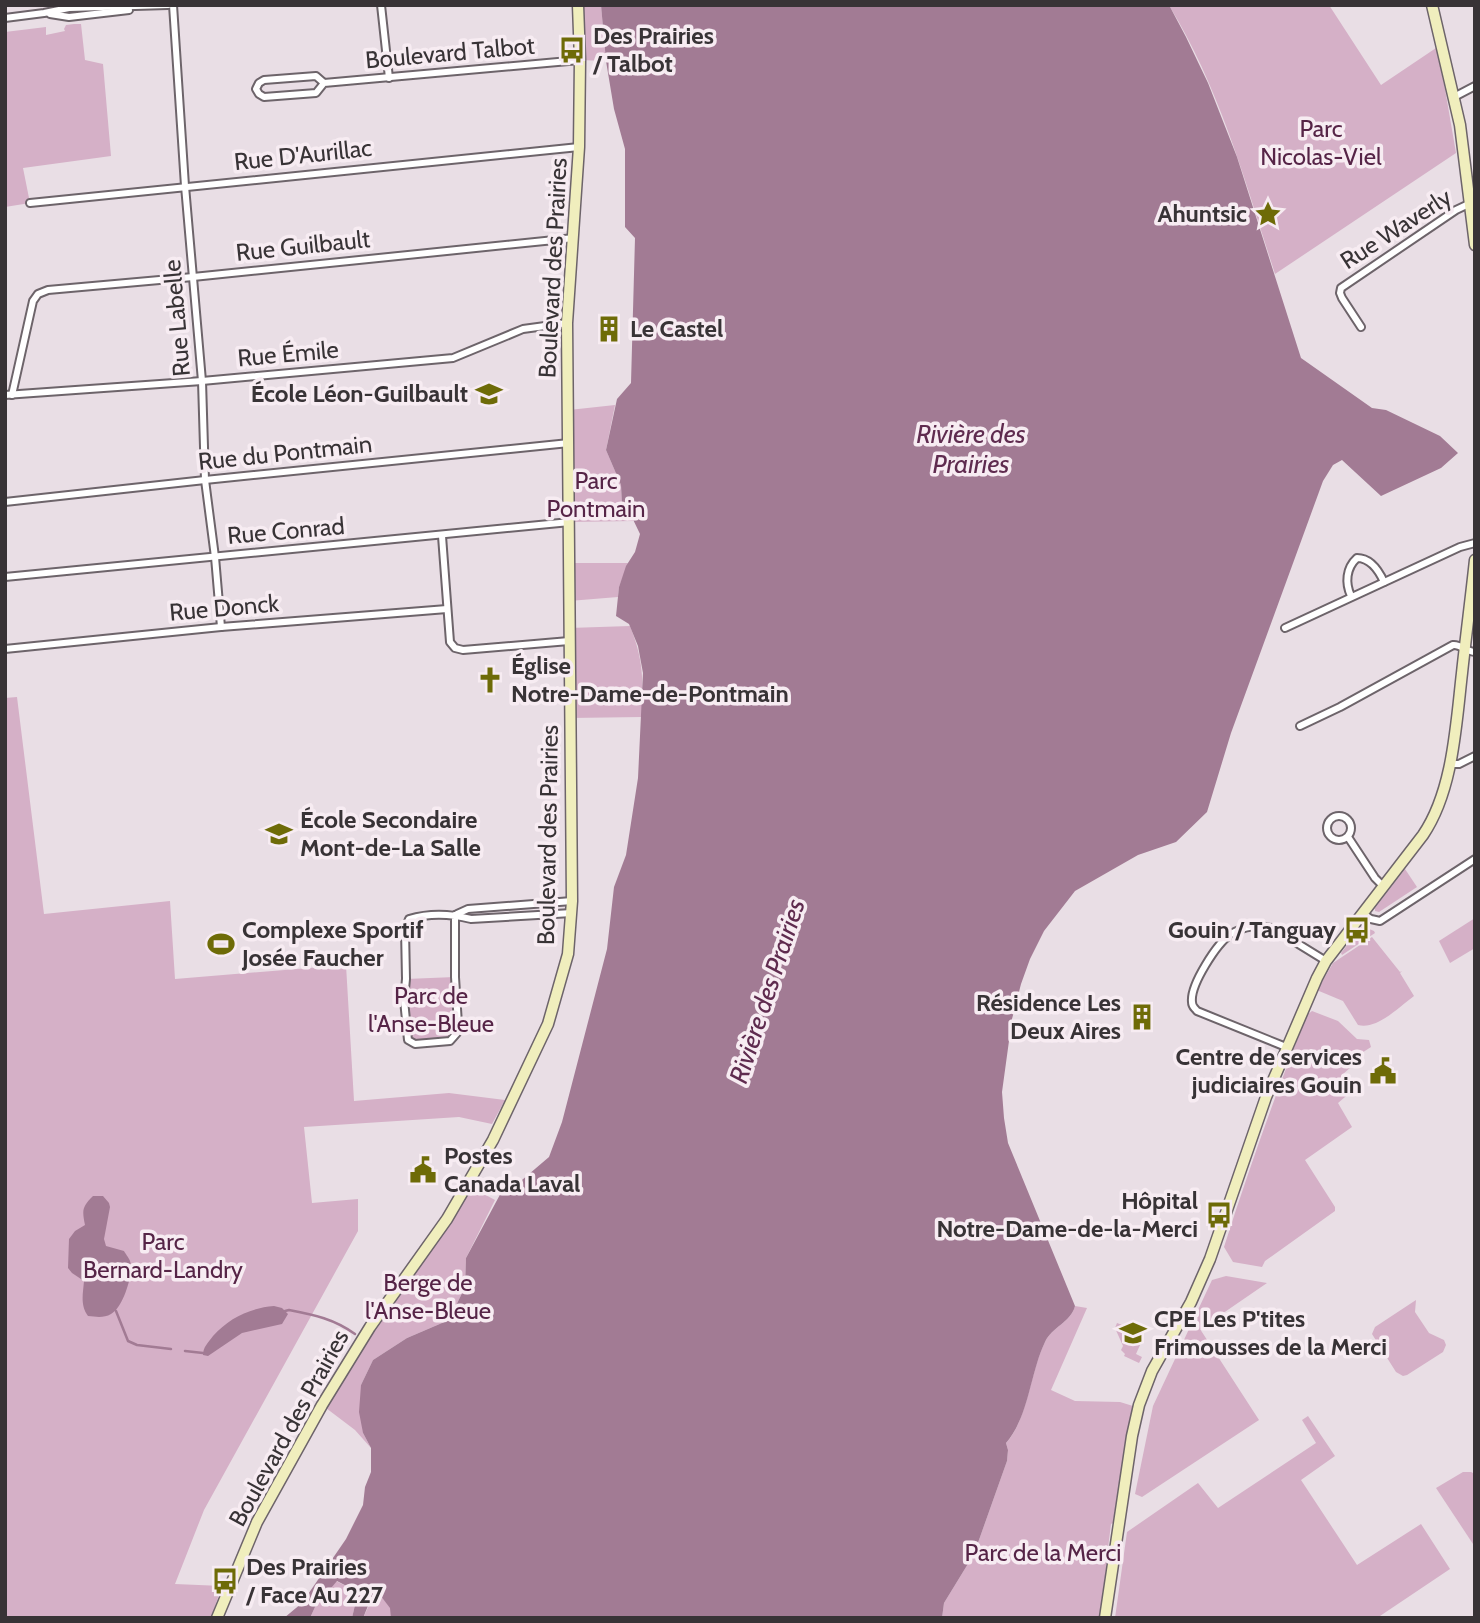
<svg xmlns="http://www.w3.org/2000/svg" width="1480" height="1623" font-family="Cabin,sans-serif">
<style>
.green{fill:#d5b0c7}
.water{fill:#a27b94}
.lines{fill:none;stroke-linecap:round;stroke-linejoin:round}
.stream{stroke:#a27b94;stroke-width:2.5}
.street-casing{stroke:#6d646a;stroke-width:10}
.secondary-casing{stroke:#6d646a;stroke-width:13}
.street{stroke:#fff;stroke-width:6}
.secondary{stroke:#f0eebd;stroke-width:10}
.labels{text-anchor:middle;stroke-width:7;stroke-linejoin:round;paint-order:stroke}
.poi-label{font-size:24px;font-weight:bold;fill:#383336;stroke:#f7ecf2;text-anchor:start}
.street-label{font-size:24px;fill:#383336;stroke:#f7ecf2}
.park-label{font-size:24px;fill:#562447;stroke:#f7ecf2}
.water-label{font-size:26px;font-style:italic;fill:#5f2b4f;stroke:#f7ecf2}
</style>
<rect width="100%" height="100%" fill="#e9dee5"/>
<!-- green -->
<g class="green">
<path d="M578,5h23l5,56 -26,-1z"/>
<path d="M1173,5h156l52,80 55,-37 9,41 11,64 -181,121c-29,-90 -55,-185 -105,-267z"/>
<path d="M74,24h7l4,36 18,4 8,92 -88,12 7,35 -25,4v-175l41,-5v8l19,-4 -1,-2 2,-4z"/>
<path d="M615,405l-9,45 15,35 1,20 6,4 6,12 -64,1 -1,-112z"/>
<path d="M575,563h53l-9,24 -1,10 -49,4 1,-36z"/>
<path d="M630,626c14,35 13,54 12,91l-72,1 -1,-90z"/>
<path d="M17,697l27,217 126,-13 5,78 171,-14 8,136 95,-8 56,7 -13,24 -33,-7 -155,10 8,76 46,-4v32l-154,279 -29,74 47,2 -11,32h-206v-920z"/>
<path d="M1405,869l12,18 -38,25 -4,-1v-3z"/>
<path d="M1475,918v30l-25,15 -11,-22z"/>
<path d="M1362,926l12,5 1,2 -33,22 -1,-2z"/>
<path d="M1372,937l28,35 2,-1 -2,2 14,23c-15,11 -37,34 -56,29l-15,-24 -24,-10 -1,-2 15,-26z"/>
<path d="M455,977l3,47 -8,17 -35,3 -7,-4 -2,-61z"/>
<path d="M1312,1011l26,10 19,18 12,1 2,7 -17,11 -3,9 -9,8 10,16 -14,12 14,24 -47,33 30,47v4l-70,50 -3,6 -29,-5 -9,-15c25,-78 52,-155 83,-232z"/>
<path d="M467,1185l28,15 -29,58 -1,29 -16,33 -42,18 -34,22 -12,25 2,48 8,15 -16,-18 -33,-25z"/>
<path d="M1226,1276l41,7 -67,46 59,91 -117,77 -7,-3 18,-88 59,-126z"/>
<path d="M1416,1300l-1,12 14,21 15,7 2,5 -3,7 -36,23 -4,1 -7,-4 -24,-38 3,-7z"/>
<path d="M1075,1306l12,2 -36,82 24,11 45,1 13,4 -8,38 -12,79 -2,1 -3,24h1l-10,70h-157l2,-15 30,-49 33,-93 1,-11 -2,-7c22,-24 24,-71 39,-101 7,-15 26,-20 30,-36z"/>
<path d="M1117,1323l13,5 -3,7 8,3 -2,4 7,3 -4,9 6,3 -3,6 -15,-7 1,-2 -4,-4 2,-4 -8,-18z"/>
<path d="M1308,1416l27,40 -34,24 56,85 64,-41 29,45 -73,49h-262l12,-86 71,-49 20,25 98,-65 -14,-23z"/>
<path d="M1463,1472h8l4,2v73l-39,-59z"/>
<path d="M336,1581l22,11 -6,26h-42l5,-11z"/>
<path d="M380,1595l11,13v10h-28l8,-17z"/>
</g>
<!-- water -->
<g class="water">
<path d="M601,5h568l17,32 22,46 29,74 64,201 71,50 14,2 54,26 18,17 -17,15 -60,28 -39,-36 -9,5 -10,16 -92,252 -24,79 -31,30 -38,13 -63,36 -31,40 -14,28 -9,25 -9,35 -10,73 2,26 4,25 67,163c-4,16 -23,21 -30,36 -15,31 -16,75 -39,101l2,7 -1,11 -33,93 -30,49 -2,15h-551l-1,-10 -10,-13 -10,6 -7,17h-11l6,-26 -21,-11 -22,26 -5,11h-26l18,-15 44,-64 17,-34 2,-18 6,-15v-24l-8,-15 -4,-21 2,-27 12,-25 34,-22 42,-18 16,-33 1,-29 37,-69 19,-9 27,-23 13,-35 45,-173 7,-62 12,-32 12,-77 5,-105 -5,-27 -9,-22 -13,-8 3,-29 7,-21 9,-14 5,-18 -12,-25 -6,-4 -1,-20 -15,-35 11,-51 14,-16 4,-145 -10,-11v-78l-11,-40 -8,-48z"/>
<path d="M93,1196h10l6,7 1,4 -6,32 2,7 18,5c1,2 5,7 6,10 4,12 -7,47 -19,53 -7,4 -14,3 -23,2 -8,-11 -5,-22 -4,-35l-12,-8 -4,-5 1,-29 6,-8 10,-6c-3,-15 -3,-18 8,-29z"/>
<path d="M274,1306l8,2 6,6 -6,10 -40,9 -34,23 -5,-1c0,-8 5,-12 10,-19 16,-18 37,-28 61,-30z"/>
</g>
<g class="lines">
<!-- stream -->
<g class="stream">
<path d="M116,1311l12,30 9,4 34,4"/>
<path d="M285,1311l4,-1c26,5 45,9 66,24"/>
<path d="M185,1351l18,2"/>
</g>
<!-- street casing -->
<g class="street-casing">
<g id="street">
<path d="M173,5l12,181 17,195 3,99 10,77 6,70"/>
<path d="M381,5l8,73"/>
<path d="M50,14l19,3 60,-7"/>
<path d="M5,18l39,-5 25,-5 99,-3"/>
<path d="M324,83l-8,-7 -52,4 -5,3 -3,6 3,5 5,3 52,-4 8,-10 256,-23"/>
<path d="M1454,97l21,-11"/>
<path d="M30,203l549,-56"/>
<path d="M1361,327l-19,-29 -2,-5 1,-5 115,-78 19,-9"/>
<path d="M5,395l197,-14 251,-23 70,-29 44,-6"/>
<path d="M12,395l21,-94 5,-7 10,-4 145,-13 381,-39"/>
<path d="M5,502l200,-22 364,-37"/>
<path d="M442,536l8,106 5,6 8,2 106,-9"/>
<path d="M5,577l565,-55"/>
<path d="M1351,596c-6,-13 -5,-28 6,-38 14,0 22,13 27,24"/>
<path d="M1285,628l175,-81 15,-4"/>
<path d="M5,649l216,-22 226,-18"/>
<path d="M1300,726l40,-19 113,-62c8,-1 13,7 22,7"/>
<path d="M1449,764h10l16,-8"/>
<circle cx="1339" cy="828" r="12"/>
<path d="M1348,837l27,41 9,9"/>
<path d="M457,914l11,-5 104,-8"/>
<path d="M1363,914l8,5 9,2 95,-62"/>
<path d="M455,915v62l3,47 -1,9 -7,8 -35,3 -7,-4 -4,-40 2,-21 -1,-50 4,-10c20,-6 43,-5 62,0l101,-6"/>
<path d="M1286,1047l-89,-36c-3,-4 -5,-4 -5,-9 -2,-17 25,-59 39,-68 13,-8 29,-10 43,-5l52,32"/>
</g>
</g>
<!-- secondary casing -->
<g class="secondary-casing">
<g id="secondary">
<path d="M1432,5l28,120 15,120"/>
<path d="M217,1618l40,-96 65,-117 48,-78 77,-108 46,-79 55,-116 20,-70 4,-53 -5,-578 12,-176 1,-87 -2,-55"/>
<path d="M1105,1618l27,-182 7,-31 13,-34 39,-69 19,-43 56,-162 51,-119 9,-17 97,-126c30,-44 33,-110 39,-162 4,-38 9,-75 13,-113"/>
</g>
</g>
<!-- street -->
<use href="#street" class="street"/>
<!-- secondary -->
<use href="#secondary" class="secondary"/>
</g>
<!-- icons -->
<defs>
<g id="bus-bare" transform="scale(2.1)"><path d="M-5-6H5V4H4V6H2V4H-2V6H-4V4H-5ZM-3.5-4V0h7V-4ZM-3.5 1.2v1.5H-2V1.2ZM2 1.2v1.5H3.5V1.2Z" fill="#6e6b07" stroke="#f7ecf2" stroke-width="2.5" paint-order="stroke"/></g>
<g id="sight-bare" transform="scale(2.1)"><path d="M0-6L1.8-2.2L6-1.7L2.9 1.2L3.7 5.4L0 3.3L-3.7 5.4L-2.9 1.2L-6-1.7L-1.8-2.2Z" fill="#6e6b07" stroke="#f7ecf2" stroke-width="2.5" paint-order="stroke"/></g>
<g id="building-bare" transform="scale(2.1)"><path d="M-4-6H4V6H1V3H-1V6H-4ZM-2.5-4.3h1.7v1.8h-1.7ZM.8-4.3h1.7v1.8H.8ZM-2.5-1h1.7V.8h-1.7ZM.8-1h1.7V.8H.8Z" fill="#6e6b07" stroke="#f7ecf2" stroke-width="2.5" paint-order="stroke"/></g>
<g id="school-bare" transform="scale(2.1)"><path d="M0-5L7-2L0 1L-7-2ZM-4 1L0 2.5L4 1V4Q0 6-4 4Z" fill="#6e6b07" stroke="#f7ecf2" stroke-width="2.5" paint-order="stroke"/></g>
<g id="church-bare" transform="scale(2.1)"><path d="M-1.2-6h2.4v3.5h3.3v2.4h-3.3V6h-2.4V-.1h-3.3v-2.4h3.3Z" fill="#6e6b07" stroke="#f7ecf2" stroke-width="2.5" paint-order="stroke"/></g>
<g id="stadium-bare" transform="scale(2.1)"><path d="M0-5a6.5 5 0 1 0 0 10a6.5 5 0 1 0 0-10ZM-3.5-1.8h7v3.6h-7Z" fill="#6e6b07" stroke="#f7ecf2" stroke-width="2.5" paint-order="stroke"/></g>
<g id="civic-bare" transform="scale(2.1)"><path d="M-.6-6.5H3V-4.5H.6V-3L4-1V1h2V6H-6V1h2V-1L-.6-3ZM-1.2 2.5V6h2.4V2.5Z" fill="#6e6b07" stroke="#f7ecf2" stroke-width="2.5" paint-order="stroke"/></g>
</defs>
<g fill-rule="evenodd">
<use href="#bus-bare" x="572" y="50"/>
<use href="#sight-bare" x="1268" y="214"/>
<use href="#building-bare" x="609" y="329"/>
<use href="#school-bare" x="489" y="394"/>
<use href="#church-bare" x="490" y="680"/>
<use href="#school-bare" x="279" y="834"/>
<use href="#bus-bare" x="1357" y="930"/>
<use href="#stadium-bare" x="221" y="944"/>
<use href="#building-bare" x="1142" y="1017"/>
<use href="#civic-bare" x="1383" y="1071"/>
<use href="#civic-bare" x="423" y="1170"/>
<use href="#bus-bare" x="1219" y="1215"/>
<use href="#school-bare" x="1133" y="1333"/>
<use href="#bus-bare" x="225" y="1581"/>
</g>
<g class="labels">
<!-- poi labels -->
<g class="poi-label">
<text x="593" y="44">Des Prairies<tspan x="593" dy="28">/ Talbot</tspan></text>
<text x="1247" y="222" text-anchor="end">Ahuntsic</text>
<text x="630" y="337">Le Castel</text>
<text x="468" y="402" text-anchor="end">École Léon-Guilbault</text>
<text x="511" y="674">Église<tspan x="511" dy="28">Notre-Dame-de-Pontmain</tspan></text>
<text x="300" y="828">École Secondaire<tspan x="300" dy="28">Mont-de-La Salle</tspan></text>
<text x="242" y="938">Complexe Sportif<tspan x="242" dy="28">Josée Faucher</tspan></text>
<text x="1336" y="938" text-anchor="end">Gouin / Tanguay</text>
<text x="1121" y="1011" text-anchor="end">Résidence Les<tspan x="1121" dy="28">Deux Aires</tspan></text>
<text x="1362" y="1065" text-anchor="end">Centre de services<tspan x="1362" dy="28">judiciaires Gouin</tspan></text>
<text x="444" y="1164">Postes<tspan x="444" dy="28">Canada Laval</tspan></text>
<text x="1198" y="1209" text-anchor="end">Hôpital<tspan x="1198" dy="28">Notre-Dame-de-la-Merci</tspan></text>
<text x="1154" y="1327">CPE Les P'tites<tspan x="1154" dy="28">Frimousses de la Merci</tspan></text>
<text x="246" y="1575">Des Prairies<tspan x="246" dy="28">/ Face Au 227</tspan></text>
</g>
<!-- street labels -->
<g class="street-label">
<text transform="translate(450 53) rotate(-5)" y="8">Boulevard Talbot</text>
<text transform="translate(303 155) rotate(-6)" y="8">Rue D'Aurillac</text>
<text transform="translate(1396 229) rotate(-33)" y="8">Rue Waverly</text>
<text transform="translate(303 246) rotate(-6)" y="8">Rue Guilbault</text>
<text transform="translate(553 268) rotate(-87)" y="8">Boulevard des Prairies</text>
<text transform="translate(177 318) rotate(-95)" y="8">Rue Labelle</text>
<text transform="translate(288 354) rotate(-5)" y="8">Rue Émile</text>
<text transform="translate(285 453) rotate(-6)" y="8">Rue du Pontmain</text>
<text transform="translate(286 531) rotate(-5)" y="8">Rue Conrad</text>
<text transform="translate(224 608) rotate(-5)" y="8">Rue Donck</text>
<text transform="translate(548 835) rotate(-89)" y="8">Boulevard des Prairies</text>
<text transform="translate(289 1428) rotate(-61)" y="8">Boulevard des Prairies</text>
</g>
<!-- park labels -->
<g class="park-label">
<text x="1321" y="137">Parc<tspan x="1321" dy="28">Nicolas-Viel</tspan></text>
<text x="596" y="489">Parc<tspan x="596" dy="28">Pontmain</tspan></text>
<text x="431" y="1004">Parc de<tspan x="431" dy="28">l'Anse-Bleue</tspan></text>
<text x="163" y="1250">Parc<tspan x="163" dy="28">Bernard-Landry</tspan></text>
<text x="428" y="1291">Berge de<tspan x="428" dy="28">l'Anse-Bleue</tspan></text>
<text x="1043" y="1561">Parc de la Merci</text>
</g>
<!-- water labels -->
<g class="water-label">
<text x="971" y="443">Rivière des<tspan x="971" dy="30">Prairies</tspan></text>
<text transform="translate(767 991) rotate(-72)" y="9">Rivière des Prairies</text>
</g>
</g>
<!-- border -->
<rect width="1480" height="1623" fill="none" stroke="#383336" stroke-width="14"/>
</svg>
